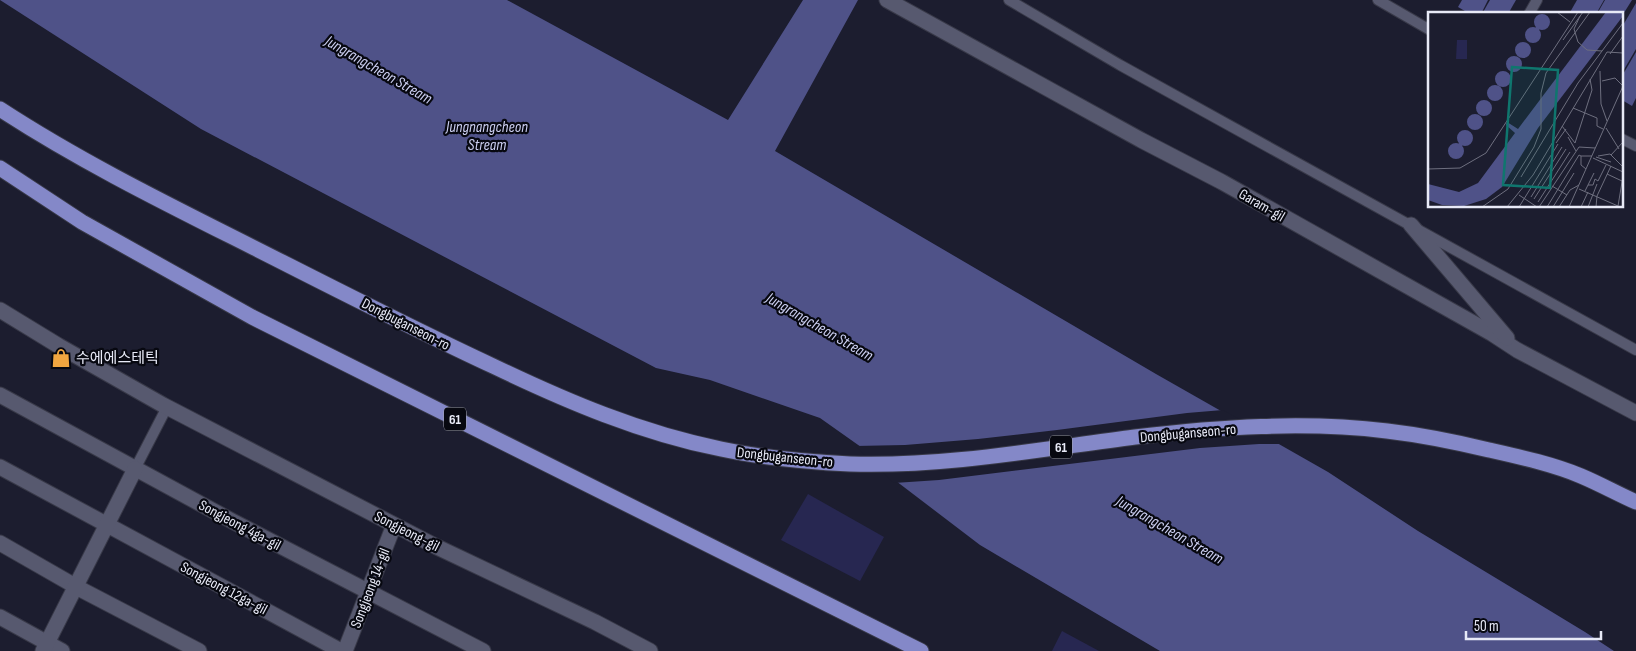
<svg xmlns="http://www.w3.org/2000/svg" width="1636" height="651" font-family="'Sofia Sans Condensed','Noto Sans KR',sans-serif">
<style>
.grass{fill:#272751}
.water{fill:#4f5288}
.pier{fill:#1c1d2f}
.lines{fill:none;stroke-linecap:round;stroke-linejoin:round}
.service-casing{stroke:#383948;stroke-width:12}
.minor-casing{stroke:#383948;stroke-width:17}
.tertiary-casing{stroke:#383948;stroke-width:17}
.trunk-casing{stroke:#383948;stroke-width:17}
.service{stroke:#57596f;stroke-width:10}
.minor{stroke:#57596f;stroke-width:15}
.tertiary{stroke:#57596f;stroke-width:15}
.trunk{stroke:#8488c8;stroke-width:15}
.labels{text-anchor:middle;stroke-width:4.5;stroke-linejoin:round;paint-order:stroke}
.shield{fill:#070810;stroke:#a4a6b2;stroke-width:1}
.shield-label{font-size:14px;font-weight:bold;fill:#e8eaf7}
.street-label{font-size:15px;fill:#e8eaf7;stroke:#070810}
.poi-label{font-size:15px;fill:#e8eaf7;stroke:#070810;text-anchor:start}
.water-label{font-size:16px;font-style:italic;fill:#cccff1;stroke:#070810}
.inset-road{fill:none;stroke:#6e6f7f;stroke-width:1}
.view{fill:#0f766e;fill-opacity:0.15;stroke:#0f766e;stroke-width:2.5}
.inset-edge{fill:none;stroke:#e8eaf7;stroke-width:2.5}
</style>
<rect width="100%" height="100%" fill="#1c1d2f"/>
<!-- grass -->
<g class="grass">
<path d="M808,494l76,43 -24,44 -79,-41z"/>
<path d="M1062,631l37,20h-47z"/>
</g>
<!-- water -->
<g class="water">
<path d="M0,0h507l221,120 75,-120h55l-83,151 381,223 172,98 90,59 167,101 29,19h-454l-180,-106 -84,-64 -35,-34 -41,-29 -110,-38 -54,-12 -455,-239z"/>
<path d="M1462,0h26l-7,14h-11l-12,-7z"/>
<path d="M1490,0h26l-8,14h-26z"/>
<path d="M1577,0h27l-8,14h-27z"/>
<path d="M1605,0h27l-10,16v-2h-25z"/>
<path d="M1636,3v46l-14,24v-46z"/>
<path d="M1636,52v46l-4,8 -10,-6v-24z"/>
</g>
<!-- pier -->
<path class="pier" d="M1223,410l60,34h-24l-59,4 -261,32 -45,3 -39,-37 50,-1 73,-6 79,-9 130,-17z"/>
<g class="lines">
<!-- service casing -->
<g class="service-casing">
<g id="service">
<path d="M1009,0l111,65 516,285"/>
<path d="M1378,0l52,30"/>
<path d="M1529,14l8,-14"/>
<path d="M1622,139l14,7"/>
<path d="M135,469l32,-62"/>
</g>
</g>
<!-- minor casing -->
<g class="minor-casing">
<g id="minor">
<path d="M0,310l59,36 104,59 274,142 158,75 55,29"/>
<path d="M0,395l232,126 251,130"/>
<path d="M0,467l341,184"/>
<path d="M0,543l82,47 117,61"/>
<path d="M0,617l62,34"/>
<path d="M43,651l92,-182"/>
<path d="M345,651l49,-126"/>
</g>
</g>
<!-- tertiary casing -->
<g class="tertiary-casing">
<g id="tertiary">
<path d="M887,0l254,140 81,42 269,151 26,17 119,63"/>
<path d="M1411,225l96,113"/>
</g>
</g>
<!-- trunk casing -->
<g class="trunk-casing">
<g id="trunk">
<path d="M0,109c92,60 192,107 290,157 67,34 134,68 203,100 73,35 148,67 228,83 42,9 86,13 129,15 96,3 191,-15 285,-27 84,-10 168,-16 252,-6 34,4 69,11 102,19 31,7 63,14 92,26 19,8 37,18 55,26"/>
<path d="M0,168l82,54 170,95 669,334"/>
</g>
</g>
<!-- service -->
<use href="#service" class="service"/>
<!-- minor -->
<use href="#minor" class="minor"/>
<!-- tertiary -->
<use href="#tertiary" class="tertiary"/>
<!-- trunk -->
<use href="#trunk" class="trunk"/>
</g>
<!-- icons -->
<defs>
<g id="shop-bare" transform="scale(1.5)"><path d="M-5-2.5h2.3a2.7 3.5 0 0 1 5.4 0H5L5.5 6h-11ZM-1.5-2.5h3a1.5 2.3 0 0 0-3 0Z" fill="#f1a640" stroke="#070810" stroke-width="2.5" paint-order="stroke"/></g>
</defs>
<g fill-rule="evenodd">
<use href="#shop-bare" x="61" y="358"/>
</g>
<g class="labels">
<!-- shield labels -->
<g class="shield">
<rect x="444" y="407.5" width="22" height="23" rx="4"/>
<rect x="1050" y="435.5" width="22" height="23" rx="4"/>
</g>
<g class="shield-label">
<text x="455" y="424">61</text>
<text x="1061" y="452">61</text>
</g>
<!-- street labels -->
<g class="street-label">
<text transform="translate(1262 205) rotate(30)" y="5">Garam-gil</text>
<text transform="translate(406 324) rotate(27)" y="5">Dongbuganseon-ro</text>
<text transform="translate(1188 433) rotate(-5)" y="5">Dongbuganseon-ro</text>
<text transform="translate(785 457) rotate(6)" y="5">Dongbuganseon-ro</text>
<text transform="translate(240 525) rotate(28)" y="5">Songjeong 4ga-gil</text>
<text transform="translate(407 531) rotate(27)" y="5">Songjeong-gil</text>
<text transform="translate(224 588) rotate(28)" y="5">Songjeong 12ga-gil</text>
<text transform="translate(370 588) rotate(-69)" y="5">Songjeong 14-gil</text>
</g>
<!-- poi labels -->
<g class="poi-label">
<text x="76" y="363">수에에스테틱</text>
</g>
<!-- water labels -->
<g class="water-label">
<text transform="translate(379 69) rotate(30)" y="6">Jungrangcheon Stream</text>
<text x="487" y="132">Jungnangcheon<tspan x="487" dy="18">Stream</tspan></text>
<text transform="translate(820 326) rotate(30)" y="6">Jungrangcheon Stream</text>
<text transform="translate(1170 529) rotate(30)" y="6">Jungrangcheon Stream</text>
</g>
</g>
<!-- overview -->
<g transform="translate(1428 12)">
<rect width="195" height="195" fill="#1c1d2f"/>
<path d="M29,28h10v19h-11z" fill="#272751"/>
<path d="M178,0h17v4l-85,112 -36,59 -16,12 -22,7 -22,-1 -14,-5v-16l31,8 19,-9 37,-50 -9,-8 1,-3 11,7zM106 10a8 8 0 1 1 16 0a8 8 0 1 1-16 0ZM97 23a8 8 0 1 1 16 0a8 8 0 1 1-16 0ZM87 38a8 8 0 1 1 16 0a8 8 0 1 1-16 0ZM78 52a8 8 0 1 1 16 0a8 8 0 1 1-16 0ZM67 67a8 8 0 1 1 16 0a8 8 0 1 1-16 0ZM59 81a8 8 0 1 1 16 0a8 8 0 1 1-16 0ZM48 96a8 8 0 1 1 16 0a8 8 0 1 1-16 0ZM39 110a8 8 0 1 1 16 0a8 8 0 1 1-16 0ZM29 126a8 8 0 1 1 16 0a8 8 0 1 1-16 0ZM20 139a8 8 0 1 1 16 0a8 8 0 1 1-16 0Z" fill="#4f5288"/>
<path class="inset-road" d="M129,0l13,10M152,4l-6,13 4,13 9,8 15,1M135,28l20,-28M182,42l13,-18M172,59l1,33 6,17M174,69l13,-3 8,8M145,96l24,10v8l6,3M134,114l13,17M178,116l13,21M140,125l8,14M128,131l10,-14M147,131l17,-53 -2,-11M183,143l12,-13M170,144l12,-2 13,13M168,145l15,5M165,146l30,14M0,157l32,-1 26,-15 92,-141M158,157l-5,-4v-9h11M179,162l15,7M93,165l57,-94 45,-60M160,173h5l2,-6 3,2 8,-16M124,174l15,9M151,177l39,17M157,179l9,-18M91,183l18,12M103,185l31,-50M106,187l32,-50M110,190l32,-50M190,194l5,-30M54,195l26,-18 26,-42 7,-18v-36l5,-20 44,-61M79,195l26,-32 74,-123 16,1M91,195l39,-63M111,195l40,-60 16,1M119,195l32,-52 2,1M125,195l21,-34M131,195l11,-17 9,-5M141,195l54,-121M153,195l7,-15M160,195l9,-23M168,195l1,-11 14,-30"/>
<path class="view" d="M84,55l46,3 -8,118 -47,-3z"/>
<rect width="195" height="195" class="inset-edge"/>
</g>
<!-- scale -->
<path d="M1466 631v8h135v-8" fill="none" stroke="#e8eaf7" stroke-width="2.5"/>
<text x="1474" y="631" font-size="15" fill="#e8eaf7" stroke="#070810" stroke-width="4" paint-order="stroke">50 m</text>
</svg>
